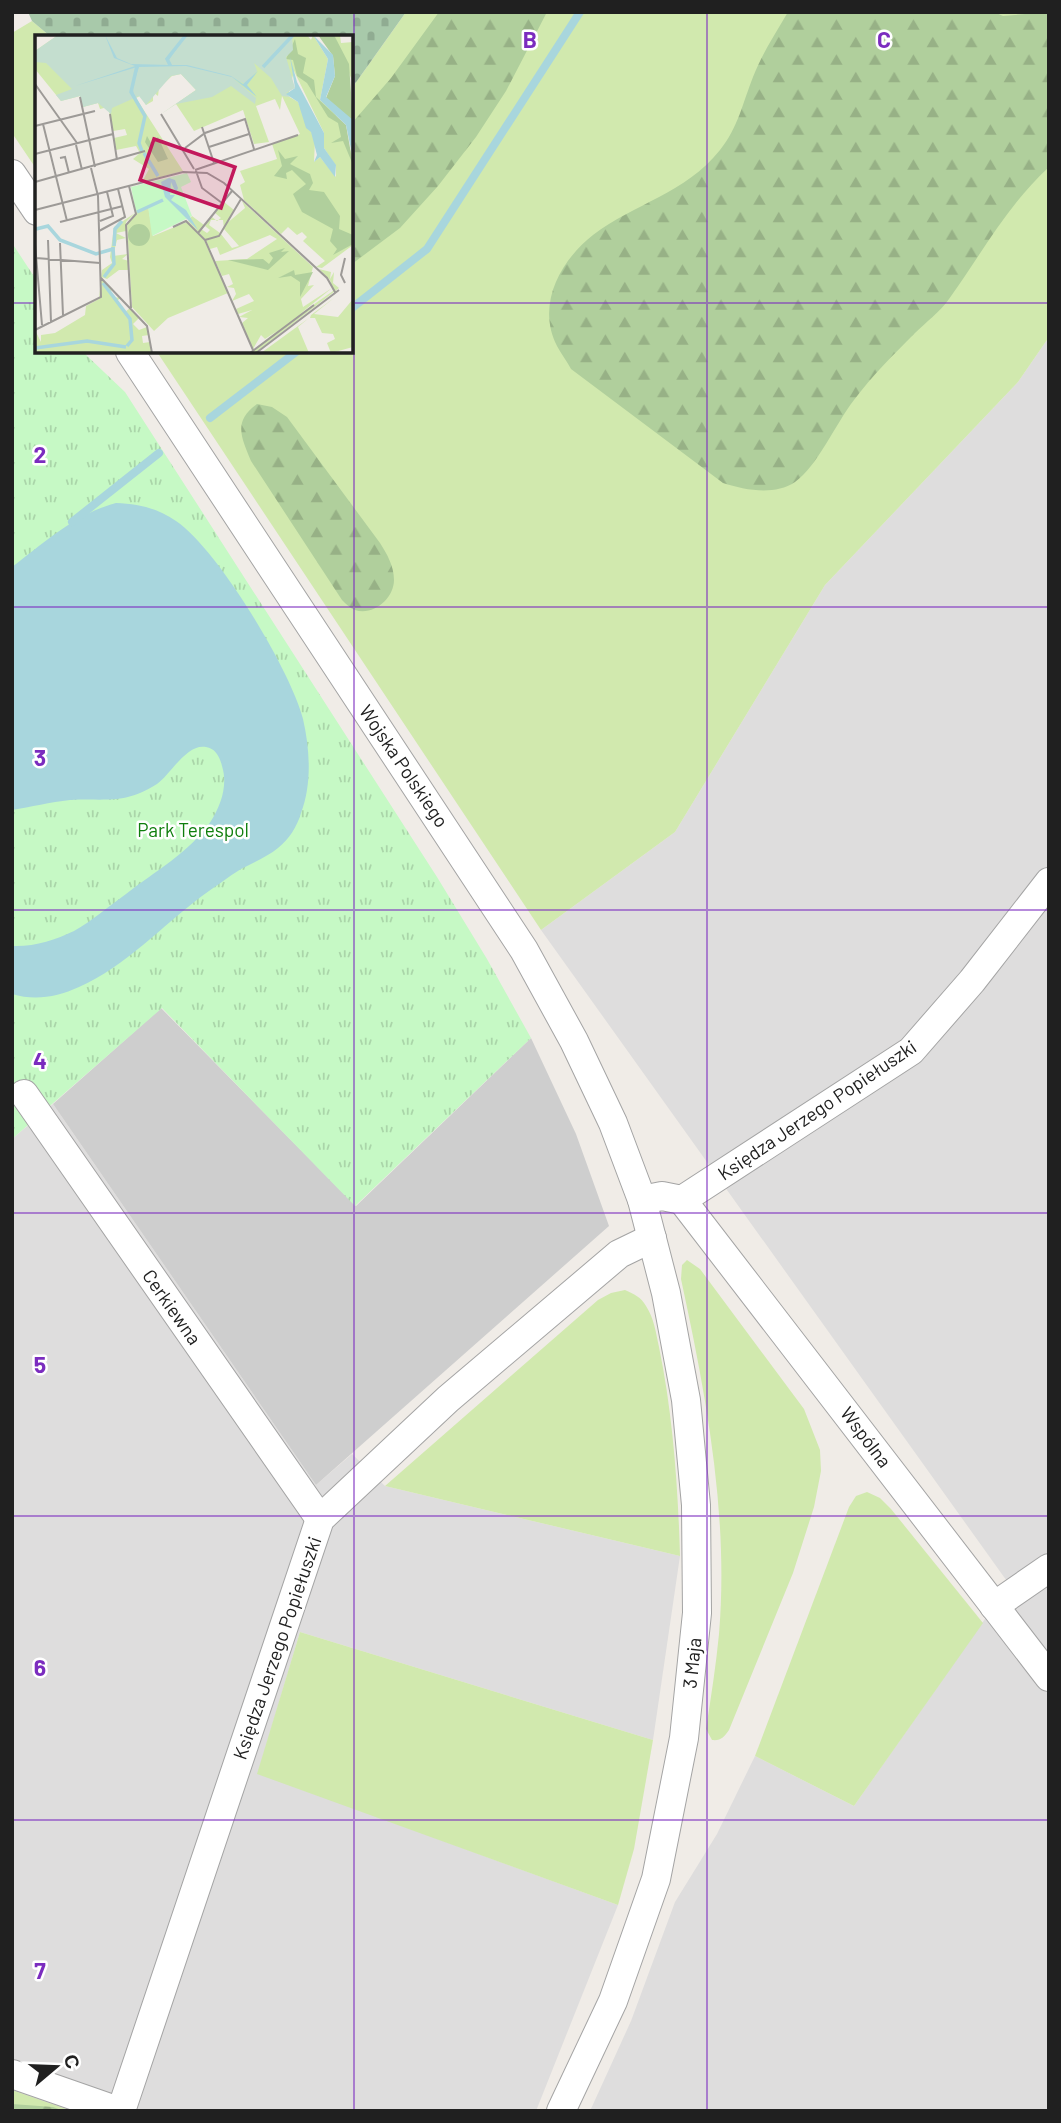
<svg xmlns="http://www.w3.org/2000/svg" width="1061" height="2123" font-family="Barlow,sans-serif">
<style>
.residential{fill:#dedddd}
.religious{fill:#cecece}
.grass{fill:#d1e9ae}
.forest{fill:url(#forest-firs)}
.cemetery{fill:url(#cemetery-stones)}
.park{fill:url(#park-tufts)}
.water{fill:#a8d6dd}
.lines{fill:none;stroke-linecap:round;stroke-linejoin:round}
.stream{stroke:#a8d6dd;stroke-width:8}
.minor-casing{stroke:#a4a4a4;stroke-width:30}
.minor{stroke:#fff;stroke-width:28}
.grid{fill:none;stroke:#7b2cbf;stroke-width:2;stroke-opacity:0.55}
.labels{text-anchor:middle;stroke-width:5;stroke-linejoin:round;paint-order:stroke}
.street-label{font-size:19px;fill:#202020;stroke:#fff}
.park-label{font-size:19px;fill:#0f7e0d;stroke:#fff}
.inset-river{fill:none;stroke:#a8d6dd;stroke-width:3.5}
.inset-road{fill:none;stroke:#9d9a97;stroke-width:2}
.view{fill:#c2185b;fill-opacity:0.15;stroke:#c2185b;stroke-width:3.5}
.inset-edge{fill:none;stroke:#202020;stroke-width:3.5}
.grid-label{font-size:23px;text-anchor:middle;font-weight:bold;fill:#7b2cbf;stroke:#fff;stroke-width:5;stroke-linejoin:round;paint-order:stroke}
</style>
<defs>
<pattern id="forest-firs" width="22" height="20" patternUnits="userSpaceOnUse" patternTransform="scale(1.75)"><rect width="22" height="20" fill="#b0cf9c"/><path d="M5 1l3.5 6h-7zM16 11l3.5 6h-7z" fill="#97b186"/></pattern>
<pattern id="cemetery-stones" width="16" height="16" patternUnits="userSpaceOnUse" patternTransform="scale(1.75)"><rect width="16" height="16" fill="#a8c9aa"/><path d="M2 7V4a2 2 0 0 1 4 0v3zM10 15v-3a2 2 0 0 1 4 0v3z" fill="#90ac92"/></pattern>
<pattern id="park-tufts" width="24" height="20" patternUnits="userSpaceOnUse" patternTransform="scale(1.75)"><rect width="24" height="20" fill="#c6f9c5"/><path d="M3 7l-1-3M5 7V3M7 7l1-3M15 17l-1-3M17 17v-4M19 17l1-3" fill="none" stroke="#aad5a9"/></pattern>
</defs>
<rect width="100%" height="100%" fill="#f0ece7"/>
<!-- residential -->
<g class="residential">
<path d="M1049,337v1774h-459l41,-90 44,-119 42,-68 38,-78 99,50 140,-200 20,-15 -473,-661 134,-98 150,-247 193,-203z"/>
<path d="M53,1104l263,381 36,-31 33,32 295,70 -27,184 -353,-108 -42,141 360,132 -82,206h-464l-60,-21v-951z"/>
</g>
<!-- religious -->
<path class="religious" d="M161,1008l195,198 175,-168 45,96 33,92 -293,259 -263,-381z"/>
<!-- grass -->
<g class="grass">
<path d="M406,12h643v325l-31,45 -193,203 -150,247 -134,98 -384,-578h195v-264z"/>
<path d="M32,21l19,16h-14v133l-25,-37v-100z"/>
<path d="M687,1260l13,9 104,140 16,41 1,21 -7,36 -21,66 -64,157c-5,7 -8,11 -17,10l-6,-11c5,-32 10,-64 13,-95 10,-119 -13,-239 -38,-355l1,-14z"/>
<path d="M625,1290c9,4 16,7 21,16 8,12 10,27 13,41 14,68 19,139 21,209l-295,-70 213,-186 13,-7z"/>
<path d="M867,1492l13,6 11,11 92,114 -129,183 -99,-50 94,-249 7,-11z"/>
<path d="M300,1632l353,108 -19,109 -16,56 -361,-131z"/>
<path d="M12,2090l60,21h-60z"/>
</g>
<!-- forest -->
<g class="forest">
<path d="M439,12h108l-41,79 -30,46 -38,49 -38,42 -48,36v-141l39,-45z"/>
<path d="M788,12h206l9,4 46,-4v155c-44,41 -66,85 -100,132 -9,13 -23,23 -34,34 -22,22 -43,43 -61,67 -18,23 -37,67 -59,82 -21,14 -50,8 -72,1l-152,-114c-4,-8 -10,-15 -14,-23 -21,-41 3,-85 36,-111 42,-32 92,-41 127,-85 18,-22 23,-48 33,-73 9,-23 22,-43 35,-65z"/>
<path d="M257,404l15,3 15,10 93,126c7,11 14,23 14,37 0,18 -20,36 -39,30 -4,-1 -10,-7 -13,-10l-91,-139c-10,-24 -18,-40 6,-57z"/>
<path d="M12,2104l41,3 11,4h-52z"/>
</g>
<!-- cemetery -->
<path class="cemetery" d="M28,12h378l-54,76v-51h-301l-19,-16z"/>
<!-- park -->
<path class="park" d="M12,243l25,38v71h46l42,40 312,485 50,82 44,79 -176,168 -193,-198 -150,131z"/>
<!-- water -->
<path class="water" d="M116,503c23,1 41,5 60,18 41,27 115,150 127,198 7,31 9,65 -2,94 -4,14 -12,26 -23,35 -11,9 -24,14 -37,21 -13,8 -26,18 -39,27 -40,30 -77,71 -123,91 -22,10 -44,14 -67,7v-48c22,1 43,-6 62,-15 18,-10 35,-25 52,-37 28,-22 64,-42 85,-73 10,-16 17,-36 11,-55 -2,-9 -7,-18 -16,-19 -19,-4 -35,27 -49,37 -33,21 -51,14 -87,16 -20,2 -39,7 -58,10v-243c33,-25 63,-53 104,-64z"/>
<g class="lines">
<!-- stream -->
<g class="stream">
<path d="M352,308l75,-59 153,-237"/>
<path d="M210,418l86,-66"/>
<path d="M72,522l87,-69"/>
</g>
<!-- minor casing -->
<g class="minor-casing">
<g id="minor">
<path d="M12,174l25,37"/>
<path d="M130,352l394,598 50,91 39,82 29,77 24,93 20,107 10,105 1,108 -13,125 -28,141 -43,122 -52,110"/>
<path d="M24,1094l296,425"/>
<path d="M642,1200l20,-4 20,4 229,-149 61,-70 77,-99"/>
<path d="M682,1200l367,477"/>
<path d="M994,1606l55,-38"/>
<path d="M12,2074l106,37"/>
<path d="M121,2111l199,-592 128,-120 171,-145 33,-16"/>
</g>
</g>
<!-- minor -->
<use href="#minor" class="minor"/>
</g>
<!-- grid -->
<path class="grid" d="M354,12v2099M707,12v2099M12,303h25M352,303h697M12,607h1037M12,910h1037M12,1213h1037M12,1516h1037M12,1820h1037"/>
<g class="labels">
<!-- street labels -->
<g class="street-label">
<text transform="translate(404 766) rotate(56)" y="7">Wojska Polskiego</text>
<text transform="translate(817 1110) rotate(-34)" y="7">Księdza Jerzego Popiełuszki</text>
<text transform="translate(172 1307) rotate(55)" y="7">Cerkiewna</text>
<text transform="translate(866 1437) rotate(53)" y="7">Wspólna</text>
<text transform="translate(277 1648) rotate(-71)" y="7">Księdza Jerzego Popiełuszki</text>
<text transform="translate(692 1663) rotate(-84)" y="7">3 Maja</text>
</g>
<!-- park labels -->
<g class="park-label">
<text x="193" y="837">Park Terespol</text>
</g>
</g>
<!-- overview -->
<g transform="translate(35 35)">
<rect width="318" height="318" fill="#f0ece7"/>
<path d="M23,0h249l4,5 2,-5 15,24 -8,41 15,13 19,46 -1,86 -31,23 -6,-1 9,-6 -22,-20 4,-4 -5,-5 -5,3 -9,-8 -7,7 -37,-34 -4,-15 5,-3 -5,-11 37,-12 -5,-15 28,-10 -18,-38 -2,14 -5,-11 -19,7 13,36 -15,2 -11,-34 -49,21 -18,-27 -15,10 35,-24 -15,-16 -9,2 -13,12 -1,8 -5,-4v9l-7,4 -6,-9 -4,2 47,73 -41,11 7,-13 -16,-10 7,-6 -4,-7 -20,4 -2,-12 13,-3 -2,-6 -12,2 -5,-24 -8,2 -2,-6 -15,4 -3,-11 -19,5 -26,-32v-18zM259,36l30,62v15l12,18v11l-16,-20 -6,5 1,-22 -17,-38 -10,-6zM299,0h6l1,8 12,-1v41zM207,166l71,66 -5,19 6,-1 -13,14 2,8 29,-19 -32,26 33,-23 -3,-11 -11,-11 12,3 -1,7 4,-7 -1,11 6,5 -84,65h-5l27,-22 -12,8 -4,-4 -8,14 -11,-26 6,-5 -9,-1 13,-7 -14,4 -2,-5 18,-8 -5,-7 -17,7 4,-7 -2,-6 -7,-1 6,-3 -4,-10 -7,2 -7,-15 32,-2 30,-20 -7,-4 -50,20 -3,-8 -7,2 -4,-8 4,-2h-5l-17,-18 4,-5 12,9 -3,4 6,4 3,-3 -5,-4 7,-9 5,4 4,-3 -6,-5 9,-11 10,8 -8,14 19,-16zM176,185h12l1,9 15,17 -7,2 -11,-14 -4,4 3,-5 -11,-8zM113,170l5,31 34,-14 17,18 24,53 -60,25 -14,13 -22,-24 -5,-82 9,-13zM100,178l-9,9v9l-10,2 10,5 -9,2 -4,16 15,-2 -6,5 7,2v9h-10l-12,9 -6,-2 1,-7 10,-7 -2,-6 4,-30zM66,244l12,10 -4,4 4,5 8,-1 -5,5 9,10 5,-4 9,10 -6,6 6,6 8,-3 2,8 -7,1 1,7 7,-1 1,11h-116v-23l6,12v-7l14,-2 30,-18 1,-9 13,-7zM299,263l-20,16 24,3 15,-18v48l-22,6 -4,-10 8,-4 -2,-5 -11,-1 -7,-15h-5l1,-3zM274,283l-11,9 11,26h-48z" fill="#d1e9ae" fill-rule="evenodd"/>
<path d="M283,0h16l15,29 4,57 -27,-23 9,-22 -2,-20zM260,4l3,15 8,4 -3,15 11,7 2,17 30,28 7,40 -10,-24 -12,2 10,-6 -3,-14 -10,-6 -21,-34 -10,-7 -4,-16 -7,-1zM112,101l4,7 7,-6 10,22 -10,3 -13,-20zM243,115l7,9 13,-3 -8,8 20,10 3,9 -4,7 15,2 16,24 -1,13 14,6v9l-20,11 4,-6 -7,-8 3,-12 -31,-17 -9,-18 13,-10 -14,-14 -6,3 1,6 -13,-3 8,-10zM93 200a11 11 0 1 1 22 0a11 11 0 1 1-22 0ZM250,213l-4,4 8,-1 -21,19 -40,-10 35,-1 6,5 4,-6 -4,-5zM259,235l1,5 18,-3 -13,25v-15l-9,-6 -13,2z" fill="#b0cf9c"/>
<path d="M23,0h234l1,15 -7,7 9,31 -9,5 4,4 -8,-1 -11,-18 -17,-15 3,8 -12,13 -11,-5 22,19 -1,6 -24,-18 -19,11 -36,7 -15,10 35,-24 -15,-16 -10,2 -25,29 -7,-9 -27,12 -1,6 -13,-11 -15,4 -3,-11 -19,5 -5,-6 16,-6 -26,-26 -11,-1v-11z" fill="#c4decf"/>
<path d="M152,138l4,9 -10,5 11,29 -40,20 -4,-30 -12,6 -5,-25z" fill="#c6f9c5"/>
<path d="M70,0l12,23 14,6 39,1 -2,-6 11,-14 -10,15 3,5h15l44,11 12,8 15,-13 -11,14 10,12 -25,-20 -46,-11 -47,1 -7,20 3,10 -4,-10 6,-20 -62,19 60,-20 -21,-8zM278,0l20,20 2,21 -9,21 27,23v39l-7,-34 -26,-25 8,-41zM255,22l7,25 27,51v15l12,17 -1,12 -15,-20 -6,5 3,-7 -6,-23 -5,-4 -8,-26 -12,-8 9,-6zM134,143l6,2 3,8 -2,5 -5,-11 -1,13h5l-4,5 15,10 12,20 -33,-33 -4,-15z" fill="#a8d6dd"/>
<path class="inset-river" d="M135,30l-3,-6 19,-24M102,31l-6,26 14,24 -6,27 3,8M228,32l30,-32M109,118l14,23M102,177l26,-12M1,194l12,-3 12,14 36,14 17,-5M79,211l1,-17 7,-8M69,242l10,-13 -1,-17M68,248l27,36 2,21 -5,6M0,313l52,-7 39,6"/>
<path class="inset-road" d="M0,49l42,59M45,62l15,70M75,79l7,46M126,79l33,55M8,89l24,97M0,91l60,-15M167,92l12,36M41,110l6,25M174,112l40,-13M150,113l20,-15 40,-14 9,30M0,119l78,-20M25,123l5,-1 4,16M160,135l103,-35M161,136l6,17 20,15M0,147l110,-31M94,151l7,28 -10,11 5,83M0,175l148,-38 24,1 17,10 103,95 8,14M65,186l13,-5 -6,-24M25,187l63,-16M138,192l13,-6 19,19 48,110M64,196l26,-14 -7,-28M163,198l34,-42M13,205l3,82M170,205l14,-4 22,-37M25,208l3,72M0,209l7,81M1,223l64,5M66,243l46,48 5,27M310,248l-4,-8 4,-17M0,295l66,-33 -3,-101 -7,-28M215,318l64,-48M221,318l83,-63"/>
<path class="view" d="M119,104l81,28 -14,41 -81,-28z"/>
<rect width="318" height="318" class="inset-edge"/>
</g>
<g class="grid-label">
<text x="530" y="48">B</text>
<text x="884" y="48">C</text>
<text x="40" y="463">2</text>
<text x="40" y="766">3</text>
<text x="40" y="1069">4</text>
<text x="40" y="1373">5</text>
<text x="40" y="1676">6</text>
<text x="40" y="1979">7</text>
</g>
<!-- border -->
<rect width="1061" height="2123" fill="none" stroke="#202020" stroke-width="28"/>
<!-- north arrow -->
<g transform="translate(56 2067) rotate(71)" stroke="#ffffff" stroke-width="5" paint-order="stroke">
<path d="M0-5L12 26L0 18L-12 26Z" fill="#202020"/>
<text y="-10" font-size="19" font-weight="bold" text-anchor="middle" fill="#202020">С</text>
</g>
</svg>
